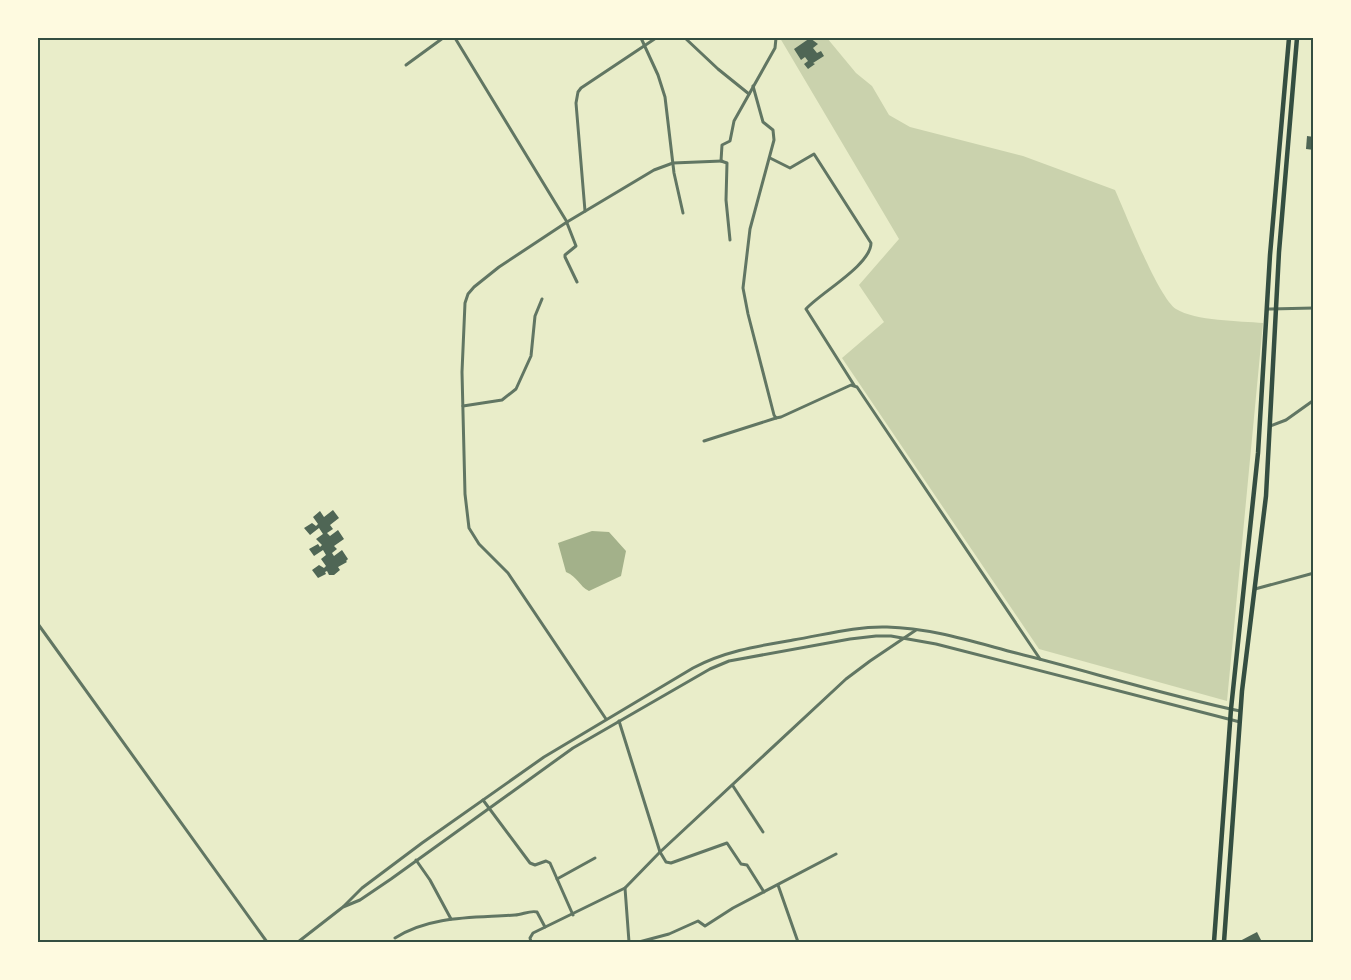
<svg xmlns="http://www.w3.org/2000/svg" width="1351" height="980" font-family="Ubuntu,sans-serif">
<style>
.green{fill:#cad2ad}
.water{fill:#a3b18a}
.building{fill:#4f6655}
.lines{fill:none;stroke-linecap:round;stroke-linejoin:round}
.minor{stroke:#617663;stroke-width:3}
.tertiary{stroke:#617663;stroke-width:3}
.primary{stroke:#344e41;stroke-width:4.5}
.neatline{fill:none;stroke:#344e41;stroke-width:2}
</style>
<rect width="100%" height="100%" fill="#e9edc9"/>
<!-- green -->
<path class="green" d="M780,38h47l29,35 16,13 17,29 21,12 113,29 92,34c11,24 43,107 61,119 19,12 64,12 87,14l-36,378 -188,-52 -197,-291 42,-36 -25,-37 40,-46z"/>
<!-- water -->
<path class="water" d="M592,531l17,1 17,19 -5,25 -32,15c-10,-5 -11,-14 -23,-19l-8,-29z"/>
<!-- building -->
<g class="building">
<path d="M810,38l8,6 -5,4 4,5 4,-2 3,5 -11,7 2,1 -7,5 -4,-5 4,-3 -3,-4 -4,3 -7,-11z"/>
<path d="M1307,136l7,1v13l-8,-1z"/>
<path d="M333,510l6,8 -9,7 3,4 -6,4 3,3 8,-6 6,9 -10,7 3,3 -5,4 2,3 8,-6 6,9 -2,2 1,1 -9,5 2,3 -6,5h-5l-2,-4 -2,1 1,2 -8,4 -6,-8 7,-5 5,3 2,-2 -5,-7 5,-4 -3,-5 -9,6 -5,-7 9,-5 2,3 2,-2 -6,-6 7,-5 -4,-6 -9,7 -6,-7 8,-5 4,3 2,-2 -5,-7 7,-6 4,6z"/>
<path d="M1257,932l5,10h-24z"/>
</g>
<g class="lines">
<!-- minor -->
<g class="minor">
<path d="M455,38l112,184"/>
<path d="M641,38l17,37 7,22 9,76 9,40"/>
<path d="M685,38l33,31 31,25"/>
<path d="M406,65l37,-27"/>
<path d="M753,86l10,36 10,8 1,10 -24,89 -7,59 5,26 26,101 2,3 5,-1 70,-32 6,2 183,272"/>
<path d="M770,158l20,10 24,-14 57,89c0,22 -51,50 -65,66l48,76"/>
<path d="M585,211l-9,-108 2,-11 3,-4 75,-50"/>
<path d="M567,223l9,23 -11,9v2l12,25"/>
<path d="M730,240l-4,-40 1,-37 -6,-2 1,-16 8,-4 4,-20 41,-73 1,-10"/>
<path d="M1267,309l47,-1"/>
<path d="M463,406l39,-6 14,-11 15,-33 4,-40 7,-17"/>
<path d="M1270,426l16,-6 28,-20"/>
<path d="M704,441l72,-23"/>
<path d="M1255,589l59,-16"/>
<path d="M606,719l-98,-146 -29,-29 -10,-16 -4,-34 -3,-122 3,-69 3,-9 6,-7 25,-20 68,-45 87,-52 19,-7 49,-2"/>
<path d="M619,721l41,131 6,10 5,1 56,-20 14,21 6,1 17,27"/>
<path d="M733,786l30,46"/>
<path d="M483,800l47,63 5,2 11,-4 4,2 23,52"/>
<path d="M416,860l14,20 21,39"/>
<path d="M557,879l38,-21"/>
<path d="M778,885l20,57"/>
<path d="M625,888l4,54"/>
<path d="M395,938c36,-23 80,-20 120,-23 7,0 15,-5 22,-3l8,15"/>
<path d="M531,942l-1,-4 3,-5 92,-45 35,-36 186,-173 24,-18 46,-31"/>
<path d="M639,942l30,-8 29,-13 7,5 28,-18 103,-54"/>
</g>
<!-- tertiary -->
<g class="tertiary">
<path d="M38,624l229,318"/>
<path d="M344,906l18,-18 60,-45 122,-86 149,-89c32,-17 65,-22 100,-28 31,-5 62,-14 94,-13 44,1 87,15 129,26 75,19 149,42 224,58"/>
<path d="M298,942l45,-35 17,-7 31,-21 182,-131 137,-79 19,-8 121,-22 26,-3h15l45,8 304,78"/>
</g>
<!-- primary -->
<g class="primary">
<path d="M1214,942l17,-233 27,-256 12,-198 19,-217"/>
<path d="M1224,942l18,-251 24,-195 13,-244 18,-214"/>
</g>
</g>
<!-- border -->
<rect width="1351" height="980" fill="none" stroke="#fefae0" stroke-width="78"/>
<rect x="39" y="39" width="1273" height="902" class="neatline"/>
</svg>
